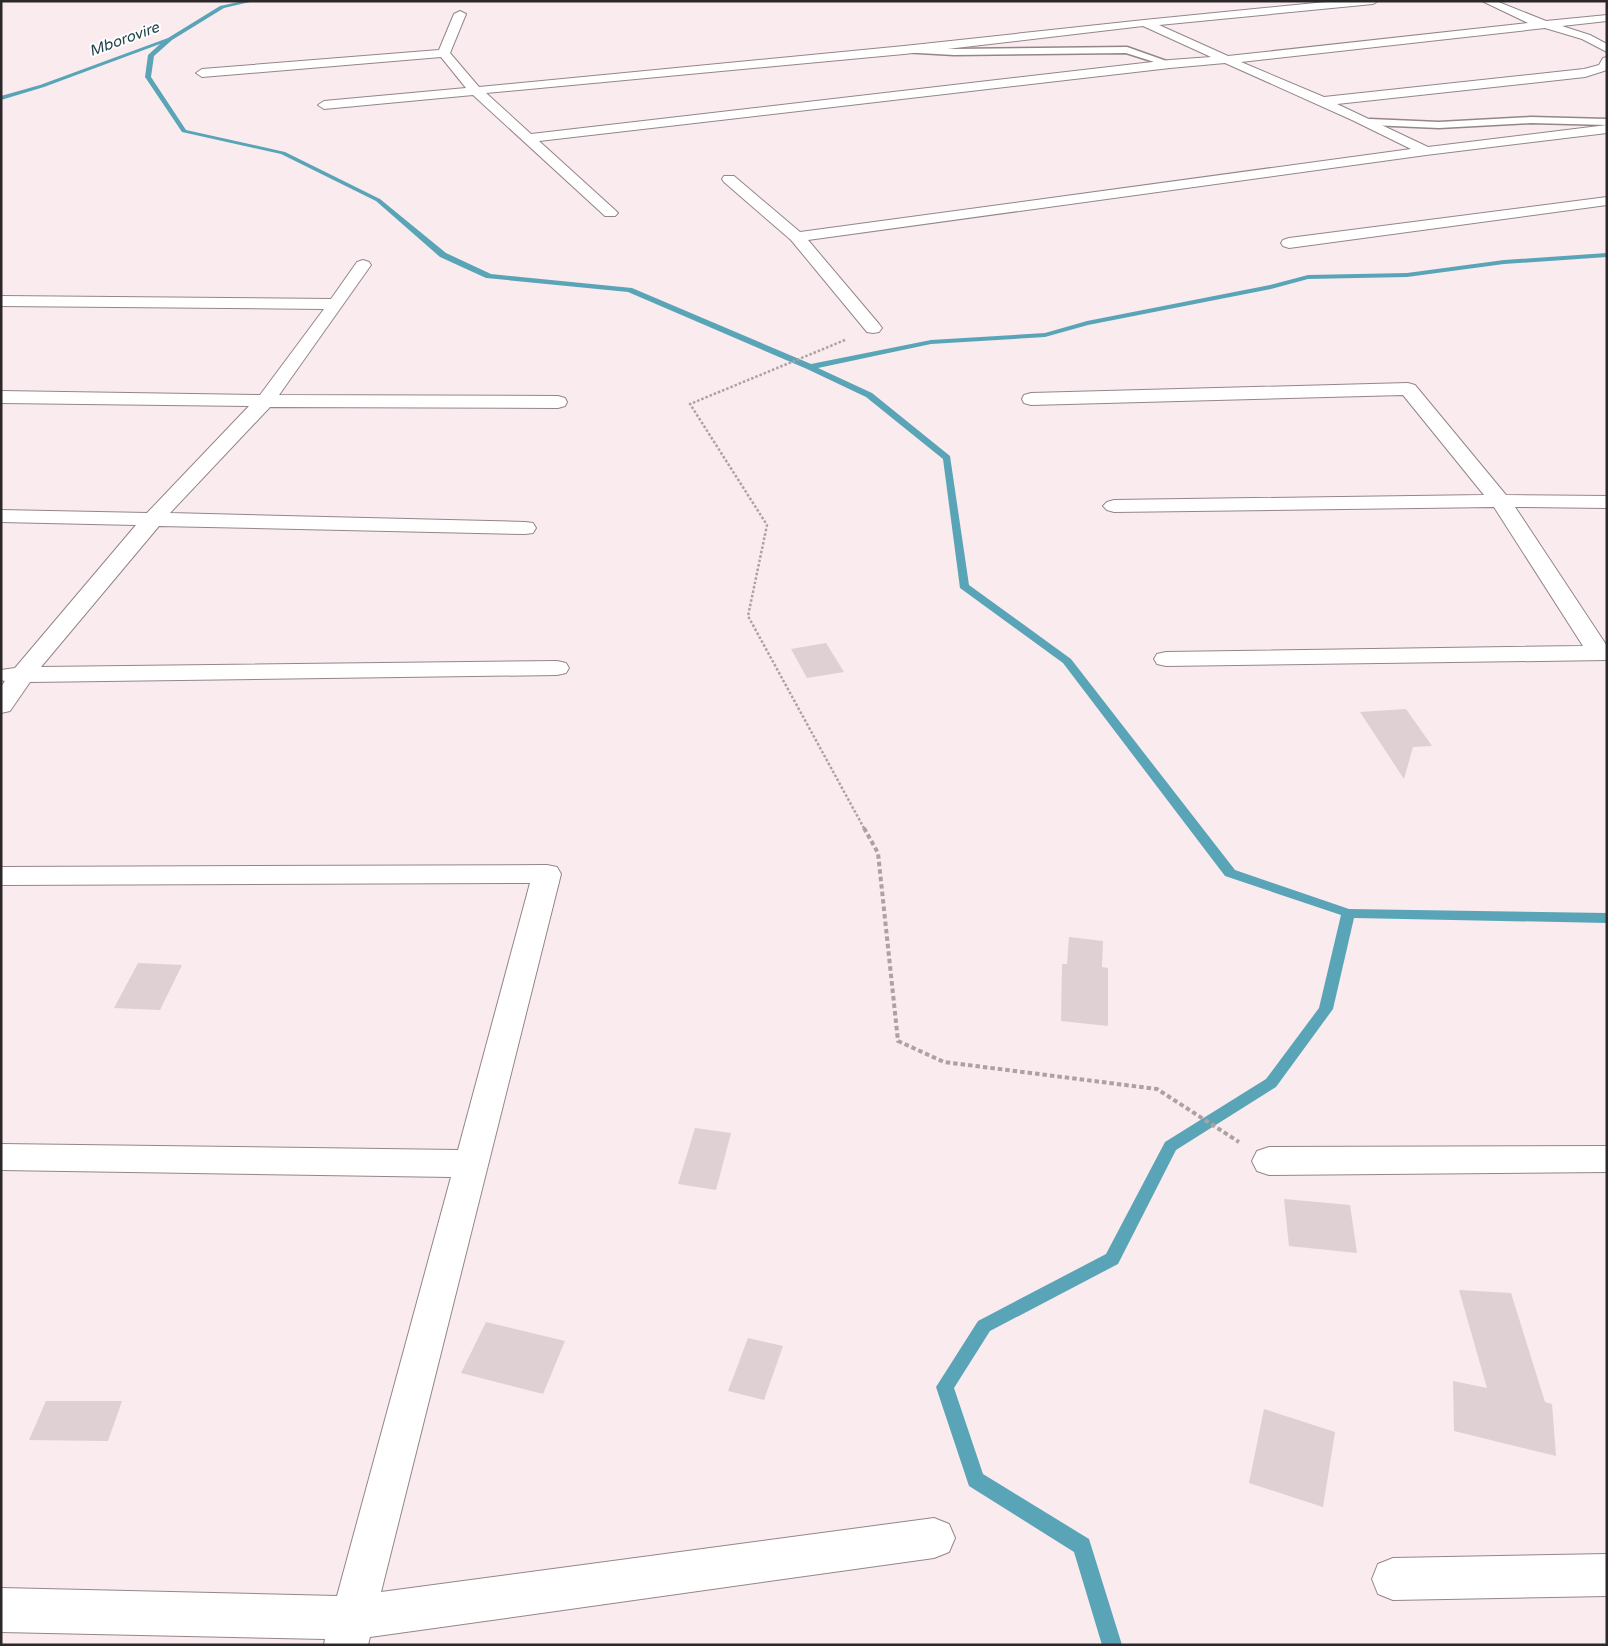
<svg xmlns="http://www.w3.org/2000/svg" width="1608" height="1646" font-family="'Varela Round',sans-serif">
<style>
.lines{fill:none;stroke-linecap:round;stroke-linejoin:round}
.stream{fill:#59a5b7;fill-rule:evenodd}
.building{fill:#dfd0d4}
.lane-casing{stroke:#938689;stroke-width:3}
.street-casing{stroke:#938689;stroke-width:2}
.path-far1{stroke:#aca1a3;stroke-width:2.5;stroke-dasharray:2.5 2;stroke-linecap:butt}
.path{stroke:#aca1a3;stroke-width:4;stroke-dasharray:4.5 3;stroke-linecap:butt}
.lane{fill:#fff;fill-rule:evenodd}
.street{fill:#fff;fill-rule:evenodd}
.labels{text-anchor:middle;stroke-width:4;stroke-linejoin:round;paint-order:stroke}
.far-water-label{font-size:15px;font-style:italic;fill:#1e434b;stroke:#fffcfc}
</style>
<rect width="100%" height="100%" fill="#faebee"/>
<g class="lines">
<!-- stream -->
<path class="stream" d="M243,1h11l-30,7 -52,32 -18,16 -3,21 35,53 99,22 95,47 66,54 45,21 141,14 179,76 120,-24 114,-7 42,-12 183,-36 38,-10 99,-2 97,-13 103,-7v4l-103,7 -97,13 -99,2 -37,10 -183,36 -43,12 -114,7 -113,24 54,25 78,63 19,129 102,74 164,211 114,39 258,4v10l-253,-5 -21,91 -57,78 -100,63 -58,114 -128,67 -36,57 29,86 106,65 33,106h-20l-28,-93 -105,-66 -33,-99 42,-66 128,-67 59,-112 101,-63 53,-71 22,-93 -116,-39 -162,-213 -103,-75 -17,-129 -77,-62 -59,-28 -179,-77 -142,-14 -46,-21 -64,-56 -95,-47 -99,-22 -37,-55 3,-22 12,-11 -116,43 -43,13v-4l39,-11 128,-47 52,-32z"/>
</g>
<!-- building -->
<g class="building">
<path d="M826,643l18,29 -37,6 -16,-29z"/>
<path d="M1406,709l26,37 -19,1 -9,32 -44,-67z"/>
<path d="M1069,937l34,4 -1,26 6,1v58l-47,-5 1,-57h5z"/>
<path d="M138,963l44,2 -22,45 -46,-2z"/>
<path d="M695,1128l36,5 -15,57 -38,-6z"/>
<path d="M1284,1199l66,6 7,48 -68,-7z"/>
<path d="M1459,1290l52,3 34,109 7,2 4,52 -102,-25 -1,-50 34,7z"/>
<path d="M486,1322l79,19 -22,53 -82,-21z"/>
<path d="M748,1338l35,8 -19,54 -36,-9z"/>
<path d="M46,1401h76l-14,40 -79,-1z"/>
<path d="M1264,1409l71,23 -12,75 -74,-24z"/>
</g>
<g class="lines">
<!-- lane casing -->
<g class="lane-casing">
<g id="lane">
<path d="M904,47l50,2 173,-2 48,17 -5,3 -44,-14 -172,2 -53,-3 -2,-2z"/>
<path d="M1531,117l76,2v6l-76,-2 -92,5 -69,-3 -5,-3 5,-3 69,3z"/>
</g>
</g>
<!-- street casing -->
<g class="street-casing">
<g id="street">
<path d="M1336,1h42l-5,3 -214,21 69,31 300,-33 -46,-22h14l50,20 61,-6v6l-45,5 28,9 17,9v8l-25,-13 -37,-11 -304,34 83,35 260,-28 15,-4 4,-7 4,-1v13l-22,7 -248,27 91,43 179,-22v8l-181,22 -618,85 71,84 3,4 -3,4 -6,1 -6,-1 -76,-92 -67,-58 -2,-3 2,-3h10l66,56 611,-83 -59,-29 -127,-57 -55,5 -631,73 76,69 3,3 -3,3h-10l-132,-121 -149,14 -6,-4 6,-4 142,-13 -25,-31 -239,20 -6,-4 6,-4 237,-19 15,-36 6,-3 6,3 -16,39 29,34 425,-41 240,-26zM1143,26l68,31 -41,3 -639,74 -45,-41 418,-39z"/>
<path d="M1607,197v8l-318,43 -6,-2 -2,-3 2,-3 6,-2z"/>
<path d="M363,260l6,2 2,3 -92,130 279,1 7,2 2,4 -2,4 -7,2 -288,-1 -100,106 355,9 8,1 3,5 -3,5 -8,1 -366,-8 -118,141 516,-6 9,2 3,5 -3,5 -9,2 -527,7 -20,29 -9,2v-26l4,-6 -4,-1v-10l14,-2 121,-143 -135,-3v-12l146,3 102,-107 -248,-3v-12l259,4 64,-86 -323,-3v-10l330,3 26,-37z"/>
<path d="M1408,383l7,2 91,110 101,1v12l-92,-1 92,139v14l-441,6 -9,-2 -3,-5 3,-5 9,-2 417,-6 -89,-139 -380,5 -7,-2 -4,-4 4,-4 7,-2 370,-5 -81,-100 -372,10 -7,-2 -2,-4 2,-4 7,-2z"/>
<path d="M547,865l10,2 4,7 -180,718 553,-74 15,6 6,14 -6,14 -15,6 -564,79 -2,8h-44l1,-6 -324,-7v-44l336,8 114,-419 -450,-7v-26l457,6 72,-267 -529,2v-18z"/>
<path d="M1607,1146v26l-338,3 -12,-4 -5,-10 5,-10 12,-4z"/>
<path d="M1607,1554v42l-214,4 -15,-6 -6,-15 6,-15 15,-6z"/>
</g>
</g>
<!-- path-far1 -->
<path class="path-far1" d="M845,340l-155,64 77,121 -19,91 117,214"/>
<!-- path -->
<path class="path" d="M864,828l14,25 20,188 46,21 213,27 82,53"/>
<!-- lane -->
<use href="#lane" class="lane"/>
<!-- street -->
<use href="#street" class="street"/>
</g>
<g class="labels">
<!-- far-water labels -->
<g class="far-water-label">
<text transform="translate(124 39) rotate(-20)" y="5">Mborovire</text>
</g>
</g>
<!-- border -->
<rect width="1608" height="1646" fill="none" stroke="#2c2728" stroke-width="5"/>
</svg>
